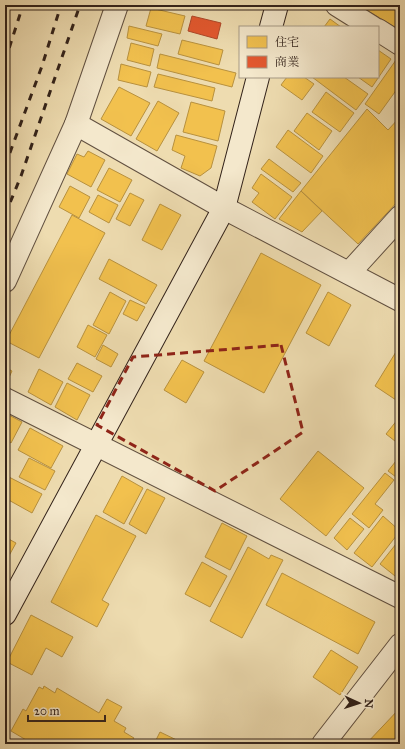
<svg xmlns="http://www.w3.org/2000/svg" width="405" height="749" font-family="'IM FELL Great Primer','Noto Serif JP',serif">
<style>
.homes{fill:#f2c14e;stroke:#b8913e}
.shops{fill:#e4572e;stroke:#af4728}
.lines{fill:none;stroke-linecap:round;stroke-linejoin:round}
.street-casing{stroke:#615040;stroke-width:24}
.secondary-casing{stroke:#32221a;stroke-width:24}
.street{stroke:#f4e8cc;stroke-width:22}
.secondary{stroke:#f4e8cc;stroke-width:22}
.rail{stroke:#32221a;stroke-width:3;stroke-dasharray:7 7;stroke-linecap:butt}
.marked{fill:none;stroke:#8f2418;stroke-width:3;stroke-dasharray:8 5;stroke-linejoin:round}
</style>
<rect width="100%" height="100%" fill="#eedcb0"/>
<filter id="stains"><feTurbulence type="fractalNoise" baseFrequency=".005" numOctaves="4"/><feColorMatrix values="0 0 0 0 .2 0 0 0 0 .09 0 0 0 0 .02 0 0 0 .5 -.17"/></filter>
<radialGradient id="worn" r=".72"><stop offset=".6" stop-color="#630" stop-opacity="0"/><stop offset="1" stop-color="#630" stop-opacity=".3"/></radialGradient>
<!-- homes -->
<g class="homes">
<path d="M358,5h42v25z"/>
<path d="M151,8l34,8 -5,18 -34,-8z"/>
<path d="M330,19l11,8h-17z"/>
<path d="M129,26l33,8 -4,12 -31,-8z"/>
<path d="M182,40l41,10 -4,15 -41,-11z"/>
<path d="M131,43l23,6 -4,17 -23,-6z"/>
<path d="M378,50l13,9 -19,28 -14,-10h20z"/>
<path d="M160,54l76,19 -4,14 -75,-19z"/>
<path d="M396,60l4,3v22l-21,29 -14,-10z"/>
<path d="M121,64l30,8 -4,15 -29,-7z"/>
<path d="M158,74l57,14 -3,13 -58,-14z"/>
<path d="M287,77h17l10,7 -12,16 -21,-15z"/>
<path d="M312,77h32l24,17 -12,16z"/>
<path d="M119,87l31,16 -19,33 -30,-17z"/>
<path d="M326,92l28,21 -14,19 -28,-20z"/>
<path d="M158,101l21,12 -22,38 -21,-12z"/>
<path d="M191,102l34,9 -7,30 -35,-9z"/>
<path d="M367,109l21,21 12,-13v82l-42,45 -57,-53z"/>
<path d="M307,113l25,18 -13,19 -25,-19z"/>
<path d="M288,130l35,26 -12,17 -35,-26z"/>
<path d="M176,135l41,11 -6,22 -11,8 -19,-8 4,-12 -13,-6z"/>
<path d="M88,151l17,9 -14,27 -24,-13 10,-20 7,3z"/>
<path d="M269,159l32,24 -8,9 -32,-23z"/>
<path d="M109,168l23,12 -12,22 -23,-12z"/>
<path d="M261,174l31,23 -17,22 -23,-17 7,-9 -7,-5z"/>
<path d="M70,186l20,11 -11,21 -20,-11z"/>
<path d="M301,191l21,20 -20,21 -23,-13z"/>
<path d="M130,193l14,7 -14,26 -14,-7z"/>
<path d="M98,195l20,10 -9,18 -20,-11z"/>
<path d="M160,204l21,11 -19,35 -20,-10z"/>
<path d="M72,215l33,18 -66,125 -33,-17z"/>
<path d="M261,253l60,32 -57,108 -60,-32z"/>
<path d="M109,259l48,26 -11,19 -47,-25z"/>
<path d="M110,292l16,9 -17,33 -16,-9z"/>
<path d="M328,292l23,13 -22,41 -23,-13z"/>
<path d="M130,300l15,7 -8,14 -14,-7z"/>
<path d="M88,325l19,10 -12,22 -18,-10z"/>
<path d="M103,345l15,9 -7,13 -15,-8z"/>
<path d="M399,347l1,53 -1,2 -24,-16z"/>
<path d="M182,360l22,12 -18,31 -22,-13z"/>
<path d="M77,363l25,13 -9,16 -25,-13z"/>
<path d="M5,367l7,4 -6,13 -1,-1z"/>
<path d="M39,369l24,13 -12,23 -23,-13z"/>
<path d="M67,383l23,12 -13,25 -22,-13z"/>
<path d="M5,413l17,9 -11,21 -6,-4z"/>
<path d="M398,419l2,1v25l-14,-11z"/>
<path d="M30,428l33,18 -12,22 -33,-18z"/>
<path d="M318,451l46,37 -38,48 -46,-37z"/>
<path d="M400,456v24l-12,-9z"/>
<path d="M29,458l26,13 -10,19 -26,-13z"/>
<path d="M385,473l9,7 -19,24 8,6 -14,18 -17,-14z"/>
<path d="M5,475l37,19 -10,19 -27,-15z"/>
<path d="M122,476l21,12 -19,36 -21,-12z"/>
<path d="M147,489l18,9 -19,36 -17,-10z"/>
<path d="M96,515l40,21 -34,64 7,4 -12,23 -46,-25z"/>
<path d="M383,516l17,15 -28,36 -18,-14z"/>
<path d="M350,518l14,11 -17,21 -13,-12z"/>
<path d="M222,523l25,13 -17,34 -25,-13z"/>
<path d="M5,537l11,6 -11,20z"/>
<path d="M400,539v41l-20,-16z"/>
<path d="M248,547l21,12 2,-4 12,5 -41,78 -32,-17z"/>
<path d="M202,562l25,14 -17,31 -25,-13z"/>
<path d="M282,573l93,49 -17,32 -92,-49z"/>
<path d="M31,615l42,22 -11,20 -16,-9 -14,27 -25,-13z"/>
<path d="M331,650l27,17 -18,28 -27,-18z"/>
<path d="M44,686l11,7 2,-5 42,25 8,-14 15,8 -8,14 12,7 -2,4 10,6 -4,6h-97l-22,-13 12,-22 3,2 13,-24 4,2z"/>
<path d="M400,708v36h-34z"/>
<path d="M160,732l25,12h-31z"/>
</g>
<!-- shops -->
<path class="shops" d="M192,16l29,7 -4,16 -29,-8z"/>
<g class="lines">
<!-- street casing -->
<g class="street-casing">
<g id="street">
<path d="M337,5l35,22"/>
<path d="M378,30l22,14"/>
<path d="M76,124l148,84 176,92"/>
<path d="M349,273l51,-56"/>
<path d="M5,281l71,-157 41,-119"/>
<path d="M5,399l395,198"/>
<path d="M323,744l77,-99"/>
</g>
</g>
<!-- secondary casing -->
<g class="secondary-casing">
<g id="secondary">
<path d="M271,27l6,-22"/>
<path d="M5,614l219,-406 34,-131"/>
</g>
</g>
<!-- street -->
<use href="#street" class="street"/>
<!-- secondary -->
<use href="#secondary" class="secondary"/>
<!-- rail -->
<g class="rail">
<path d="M5,61l18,-56"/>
<path d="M5,166l37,-100 19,-61"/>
<path d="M5,215l16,-39 59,-171"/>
</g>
</g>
<!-- marked area -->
<path class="marked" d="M281,345l22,87 -88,59 -118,-66 36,-68z"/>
<!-- margin -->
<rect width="405" height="749" fill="none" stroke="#eedcb0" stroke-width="20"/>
<rect x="6" y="6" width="393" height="737" fill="none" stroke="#32221a" stroke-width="2"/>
<rect x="10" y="10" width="385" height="729" fill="none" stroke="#32221a"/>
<!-- legend -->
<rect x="239" y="26" width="140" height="52" fill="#f4e8cc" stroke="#a69985"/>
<rect x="247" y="36" width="20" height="12" fill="#f2c14e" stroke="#a69985"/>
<text x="275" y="46" font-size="12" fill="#32221a">住宅</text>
<rect x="247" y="56" width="20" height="12" fill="#e4572e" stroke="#a69985"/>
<text x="275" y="66" font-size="12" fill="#32221a">商業</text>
<!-- north arrow -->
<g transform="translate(359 703) rotate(93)" stroke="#f4e8cc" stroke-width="3" paint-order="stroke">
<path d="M0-3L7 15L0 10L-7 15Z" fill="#32221a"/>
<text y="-6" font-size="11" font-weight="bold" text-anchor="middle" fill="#32221a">N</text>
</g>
<!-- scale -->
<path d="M28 715v6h77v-6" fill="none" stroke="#32221a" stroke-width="2"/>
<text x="34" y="715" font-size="12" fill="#32221a" stroke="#f4e8cc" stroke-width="3" paint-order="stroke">20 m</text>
<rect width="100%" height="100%" filter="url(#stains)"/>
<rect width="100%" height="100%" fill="url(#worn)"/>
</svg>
